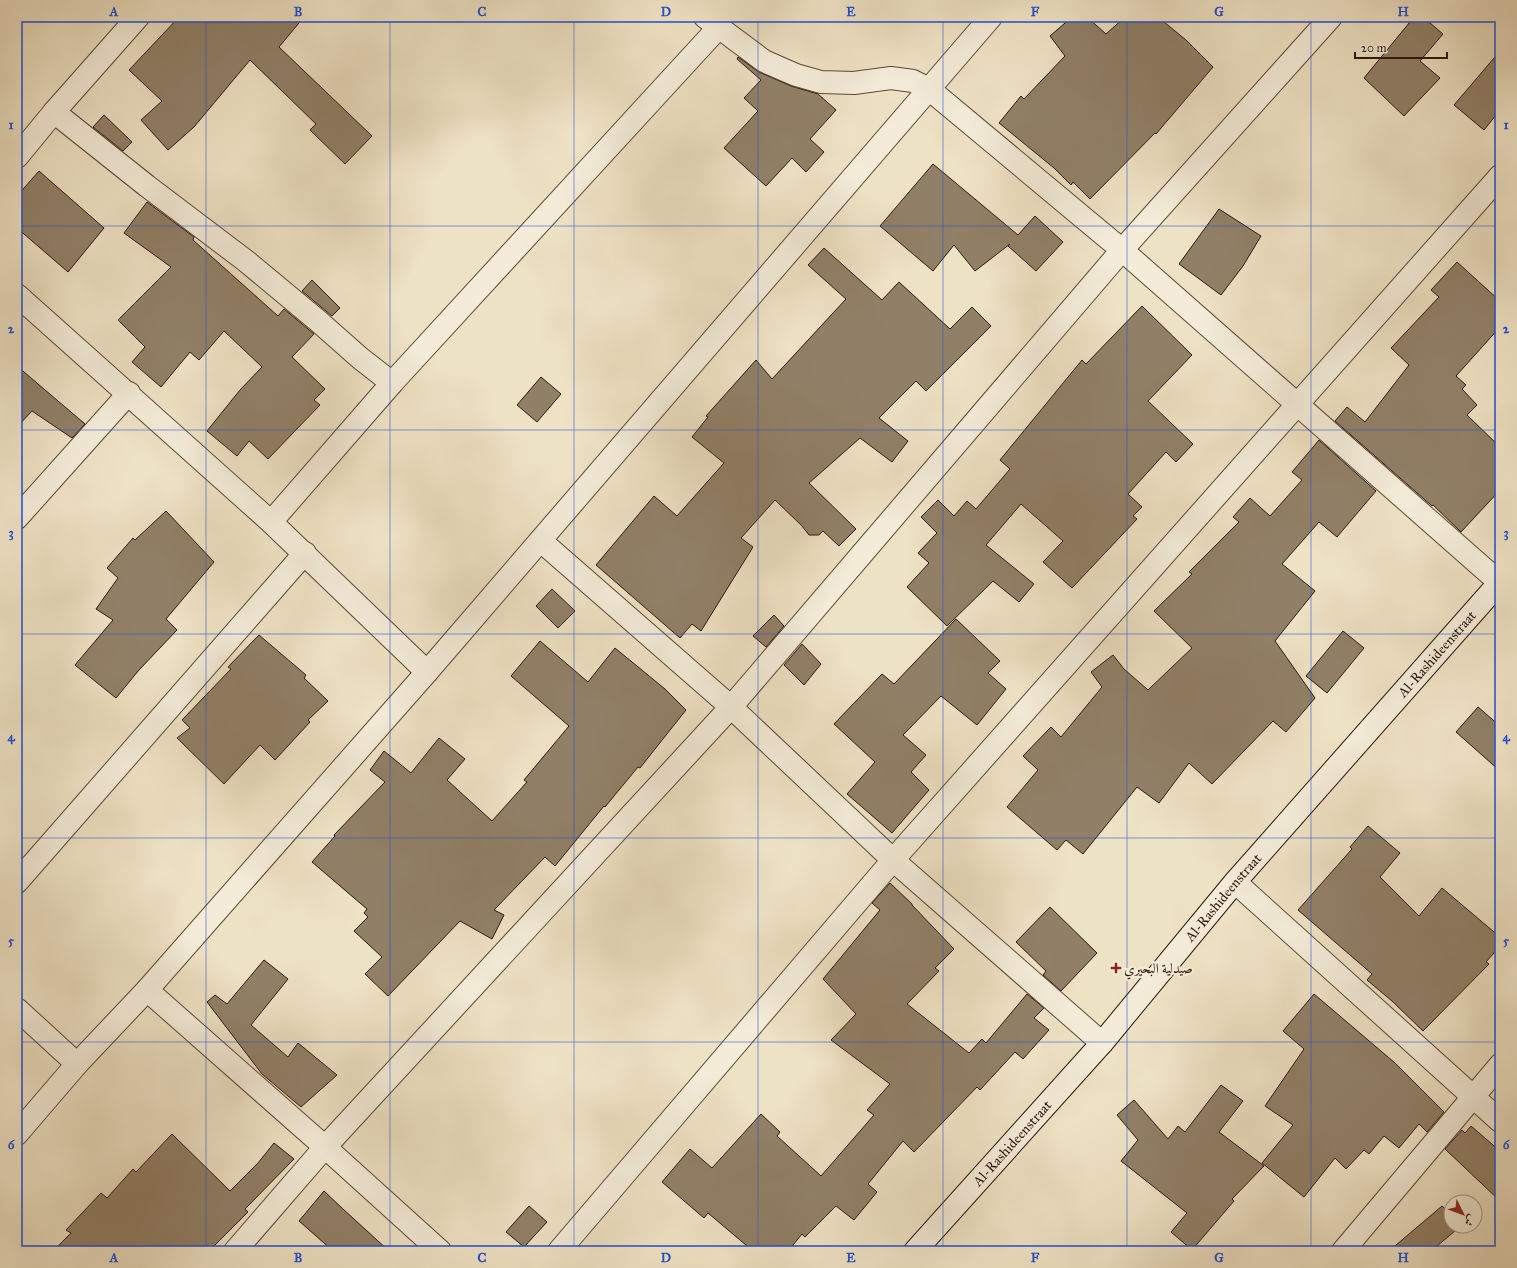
<svg xmlns="http://www.w3.org/2000/svg" width="1517" height="1268" font-family="'IM FELL Great Primer',Amiri,serif">
<style>
.building{fill:#918068;stroke:#2c1604}
.lines{fill:none;stroke-linecap:round;stroke-linejoin:round}
.street-casing{stroke:#5c4934;stroke-width:24}
.secondary-casing{stroke:#2c1604;stroke-width:24}
.street{stroke:#f4ecd9;stroke-width:22}
.secondary{stroke:#f4ecd9;stroke-width:22}
.grid{fill:none;stroke:#1d4ed8;stroke-width:1;stroke-opacity:0.55}
.poi-dot{fill:#8f2418;stroke:#f4ecd9;stroke-width:1.5}
.labels{text-anchor:middle;stroke-width:4;stroke-linejoin:round;paint-order:stroke}
.street-label{font-size:14px;fill:#2c1604;stroke:#f4ecd9}
.poi-label{font-size:14px;fill:#2c1604;stroke:#f4ecd9;text-anchor:start}
.neatline{fill:none;stroke:#1d4ed8;stroke-width:1.5}
.grid-label{font-size:13px;text-anchor:middle;font-weight:bold;fill:#1d4ed8}
</style>
<rect width="100%" height="100%" fill="#eee2c4"/>
<filter id="stains"><feTurbulence type="fractalNoise" baseFrequency=".005" numOctaves="4"/><feColorMatrix values="0 0 0 0 .2 0 0 0 0 .09 0 0 0 0 .02 0 0 0 .5 -.17"/></filter>
<radialGradient id="worn" r=".72"><stop offset=".6" stop-color="#630" stop-opacity="0"/><stop offset="1" stop-color="#630" stop-opacity=".3"/></radialGradient>
<!-- building -->
<g class="building">
<path d="M179,17h125l-25,30 93,89 -27,28 -35,-34 6,-6 -66,-64 -56,67 -26,23 -27,-30 21,-19 -33,-31z"/>
<path d="M1072,17h15l19,17 19,-17h33l28,23 27,27 -57,67 -1,-1 -65,66 -17,-17 -2,3 -17,-17 -55,-45 22,-27 3,3 41,-43 -15,-20z"/>
<path d="M1414,17h9l20,17 -23,27 20,17 -36,38 -40,-38z"/>
<path d="M1500,51v59l-16,20 -30,-25z"/>
<path d="M738,57l21,15 32,14 27,8 18,16 -26,29 14,13 -18,20 -14,-14 -26,28 -42,-38 34,-37 -14,-13 17,-18 -24,-21z"/>
<path d="M104,115l28,27 -9,9 -30,-24z"/>
<path d="M933,164l85,71 17,-19 28,26 -27,29 -28,-25 2,-2 -35,27 -21,-26 -21,26 -53,-45z"/>
<path d="M39,171l65,57 -36,44 -51,-44v-32z"/>
<path d="M147,202l47,35 -1,3 85,76 6,-7 30,25 -22,23 33,32 -11,11 6,5 -52,54 -19,-18 -12,15 -30,-25 33,-41 22,-23 -38,-36 -25,29 -9,-8 -29,35 -29,-25 13,-15 -27,-27 53,-53 -47,-34z"/>
<path d="M1219,209l42,27 -18,30 -22,29 -42,-31z"/>
<path d="M824,248l58,52 17,-18 51,47 22,-22 19,19 -65,65 -10,-10 -37,37 29,23 -16,21 -32,-24 -51,45 47,46 -17,17 -16,-15 -4,4h-10l-7,-9 -27,-26 -34,38 12,9 -52,84 -9,-7 -12,14 -84,-73 58,-69 23,20 47,-53 -32,-26 16,-20 -2,-1 50,-56 16,19 74,-80 -38,-34z"/>
<path d="M1457,262l43,39v26l-44,49 10,9 -4,4 15,16 -10,10 33,32v43l-39,42 -28,-27 -1,1 -97,-85 12,-14 18,15 44,-57 -18,-17 48,-51 -8,-7z"/>
<path d="M312,280l28,28 -8,8 -30,-25z"/>
<path d="M1142,306l50,49 -44,46 45,43 -17,18 -10,-10 -38,42 14,13 -9,9 4,3 -65,69 -29,-26 20,-21 -42,-37 -35,41 48,39 -15,18 -26,-21 -46,45 -40,-39 22,-24 -11,-10 19,-20 -16,-16 17,-17 16,16 13,-15 9,8 34,-40 -10,-9 82,-100 4,4z"/>
<path d="M17,366l68,58 -13,14 -40,-27 -15,16z"/>
<path d="M541,377l20,17 -24,28 -20,-17z"/>
<path d="M1319,440l57,51 -39,46 -18,-15 -37,42 33,27 -40,50 40,57 -29,34 -13,-11 -61,63 -23,-21 -30,40 -22,-16 -54,67 -17,-14 -9,10 -50,-43 31,-37 -15,-14 28,-29 10,10 41,-50 -11,-15 22,-17 11,14 24,21 44,-42 -38,-37 38,-37 -3,-2 50,-50 -6,-5 17,-19 20,18 32,-36 -10,-8z"/>
<path d="M166,511l48,51 -48,57 11,11 -38,40 -23,28 -41,-33 38,-45 -17,-11 22,-31 -11,-10 26,-30 2,2z"/>
<path d="M552,589l23,22 -17,17 -22,-22z"/>
<path d="M774,615l10,11 -18,21 -13,-11z"/>
<path d="M956,619l44,42 -12,12 18,16 -29,36 -36,-29 -38,39 23,20 -15,17 18,18 -37,43 -45,-39 28,-32 -41,-38 48,-50 12,10z"/>
<path d="M1343,631l21,17 -37,45 -21,-17z"/>
<path d="M259,635l47,40 -2,3 24,23 -20,19 2,2 -35,38 -15,-15 -36,39 -47,-46 13,-10 -8,-8 49,-51 -3,-2z"/>
<path d="M540,641l48,41 27,-34 50,41 21,21 -46,58 -2,-1 -33,40 -1,-1 -49,60 -10,-9 -51,53 10,5 -12,24 -32,-18 -72,75 -23,-22 17,-17 -28,-26 14,-14 -4,-4 3,-4 -55,-47 23,-26 -1,-1 51,-53 -15,-12 14,-19 27,22 28,-35 26,21 -18,21 45,41 35,-39 -3,-2 45,-54 -58,-50z"/>
<path d="M802,644l19,20 -17,21 -20,-20z"/>
<path d="M1478,707l22,19v45l-44,-39z"/>
<path d="M1368,826l32,27 -20,24 39,39 23,-28 58,49v9l-14,16 3,2 -66,67 -31,-30 -25,-21 5,-6 -74,-64 54,-61 -2,-2z"/>
<path d="M890,883l22,21v1l42,44 -19,19 4,3 -32,33 62,49 13,-14 4,4 41,-49 17,14 -10,10 15,12 -26,29 -8,-7 -35,38 -3,-3 -63,65 -11,-11 -35,43 9,8 -23,28 -18,-14 -31,31 -3,-3 -14,17h-35l-45,-38 -4,5 -42,-36 28,-33 22,19 49,-54 19,18 -3,4 44,40 53,-61 -7,-5 23,-26 -59,-44 25,-26 -33,-35 57,-69 -8,-7z"/>
<path d="M1050,907l47,46 -36,38 -18,-16 3,-4 -30,-29z"/>
<path d="M264,960l24,19 -37,46 37,32 10,-14 39,32 -36,32 -39,-33 -55,-72 8,-7 12,9z"/>
<path d="M1314,994l81,69 49,49 -17,20 -8,-8 -20,24 -15,-12 -15,18 -5,-4 -18,19 -11,-11 -31,39 -42,-34 31,-38 -28,-19 39,-57 -21,-18z"/>
<path d="M1221,1085l22,16 -24,31 45,34 -32,33 2,2 -42,49 -21,-18 16,-19 -66,-52 17,-21 -21,-25 17,-15 34,39 10,-13 7,6z"/>
<path d="M1471,1126l29,25v50l-55,-52 17,-19 3,3z"/>
<path d="M172,1134l58,57 28,-28 16,-20 20,16 -49,50 3,3 -39,39h-156l18,-18 -5,-3 35,-37 6,5 26,-29 3,3z"/>
<path d="M324,1191l19,18 46,42h-56l-34,-30z"/>
<path d="M529,1206l18,16 -23,25 -18,-15z"/>
<path d="M1442,1206l9,8v12h10l-30,25h-42z"/>
</g>
<g class="lines">
<!-- street casing -->
<g class="street-casing">
<g id="street">
<path d="M705,17l59,44 32,14 25,7 33,1 37,-5 22,3 16,8 193,161 377,332"/>
<path d="M54,112l93,74 99,75 71,59 43,38 32,25"/>
<path d="M17,157l37,-45 84,-95"/>
<path d="M17,295l254,227 156,150"/>
<path d="M17,518l112,-125"/>
<path d="M271,522l121,-139 327,-356"/>
<path d="M541,541l190,166 162,153 209,183"/>
<path d="M17,882l288,-329"/>
<path d="M1235,882l265,239"/>
<path d="M147,990l178,157 115,104"/>
<path d="M17,1009l60,55"/>
<path d="M17,1134l60,-70 70,-74 280,-318 564,-655"/>
<path d="M235,1251l90,-104 406,-440 391,-457 209,-233"/>
<path d="M559,1251l334,-391 607,-684"/>
<path d="M1343,1251l157,-186"/>
</g>
</g>
<!-- secondary casing -->
<g class="secondary-casing">
<g id="secondary">
<path id="s1" d="M915,1251l187,-208 133,-161 265,-300"/>
</g>
</g>
<!-- street -->
<use href="#street" class="street"/>
<!-- secondary -->
<use href="#secondary" class="secondary"/>
</g>
<!-- grid -->
<path class="grid" d="M206,17v1234M390,17v1234M574,17v1234M758,17v1234M943,17v1234M1127,17v1234M1311,17v1234M17,226h1483M17,430h1483M17,634h1483M17,838h1483M17,1042h1483"/>
<!-- markers -->
<path class="poi-dot" d="M1114 962h4v4h4v4h-4v4h-4v-4h-4v-4h4z"/>
<g class="labels">
<!-- street labels -->
<g class="street-label">
<text dy="5" stroke="none"><textPath href="#s1" startOffset="793">Al-Rashideenstraat</textPath></text>
<text dy="5" stroke="none"><textPath href="#s1" startOffset="469">Al-Rashideenstraat</textPath></text>
<text dy="5" stroke="none"><textPath href="#s1" startOffset="145">Al-Rashideenstraat</textPath></text>
</g>
<!-- poi labels -->
<g class="poi-label">
<text x="1124" y="973">صيدلية البحيري</text>
</g>
</g>
<!-- margin -->
<rect width="1517" height="1268" fill="none" stroke="#eee2c4" stroke-width="44"/>
<!-- north arrow -->
<g transform="translate(1463 1214) rotate(132)"><circle r="19" fill="#f4ecd9" stroke="#a49684"/>
<path d="M0-3L7 15L0 10L-7 15Z" fill="#8f2418"/>
<text y="-6" font-size="11" font-weight="bold" text-anchor="middle" fill="#2c1604">ش</text>
</g>
<!-- scale -->
<path d="M1355 52v6h92v-6" fill="none" stroke="#2c1604" stroke-width="2"/>
<text x="1361" y="52" font-size="12" fill="#2c1604" stroke="#f4ecd9" stroke-width="3" paint-order="stroke">20 m</text>
<rect x="22" y="22" width="1473" height="1224" class="neatline"/>
<g class="grid-label">
<text x="114" y="16">A</text>
<text x="298" y="16">B</text>
<text x="482" y="16">C</text>
<text x="666" y="16">D</text>
<text x="851" y="16">E</text>
<text x="1035" y="16">F</text>
<text x="1219" y="16">G</text>
<text x="1403" y="16">H</text>
<text x="11" y="129">1</text>
<text x="1506" y="129">1</text>
<text x="11" y="333">2</text>
<text x="1506" y="333">2</text>
<text x="11" y="537">3</text>
<text x="1506" y="537">3</text>
<text x="11" y="741">4</text>
<text x="1506" y="741">4</text>
<text x="11" y="945">5</text>
<text x="1506" y="945">5</text>
<text x="11" y="1149">6</text>
<text x="1506" y="1149">6</text>
<text x="114" y="1262">A</text>
<text x="298" y="1262">B</text>
<text x="482" y="1262">C</text>
<text x="666" y="1262">D</text>
<text x="851" y="1262">E</text>
<text x="1035" y="1262">F</text>
<text x="1219" y="1262">G</text>
<text x="1403" y="1262">H</text>
</g>
<rect width="100%" height="100%" filter="url(#stains)"/>
<rect width="100%" height="100%" fill="url(#worn)"/>
</svg>
